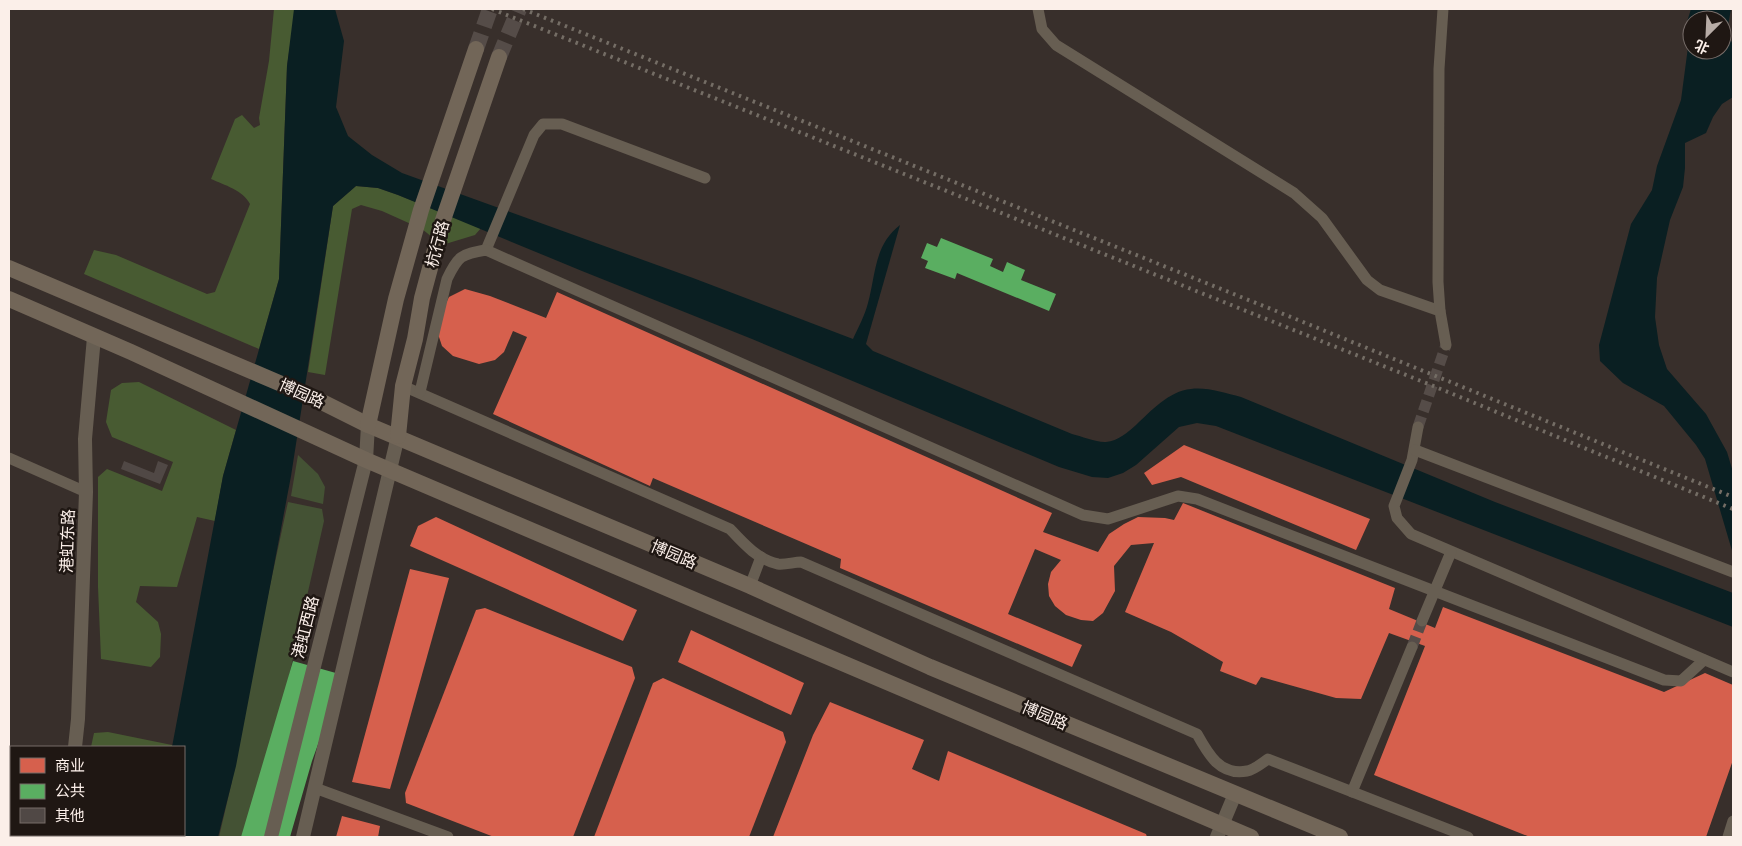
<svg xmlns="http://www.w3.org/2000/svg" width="1742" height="846" font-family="Merriweather,'Noto Sans SC',serif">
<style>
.green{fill:#445234}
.forest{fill:#485b32}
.water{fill:#0a1f22;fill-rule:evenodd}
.shops{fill:#d6604d}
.public{fill:#5aae61}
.building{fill:#504845}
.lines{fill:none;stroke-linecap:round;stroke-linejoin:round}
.minor-tunnel{stroke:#554c48;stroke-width:11;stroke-dasharray:11 5.5;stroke-linecap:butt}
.secondary-tunnel{stroke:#554c48;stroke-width:16;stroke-dasharray:16 8;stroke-linecap:butt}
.minor{stroke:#675e52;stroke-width:11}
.tertiary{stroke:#675e52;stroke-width:14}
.secondary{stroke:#726658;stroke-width:16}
.rail{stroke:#746d65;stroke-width:4;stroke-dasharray:2.5 5;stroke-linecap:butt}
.labels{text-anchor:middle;stroke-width:5;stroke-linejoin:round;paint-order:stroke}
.street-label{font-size:16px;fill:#fbefe9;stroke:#1f1713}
</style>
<rect width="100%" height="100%" fill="#382f2b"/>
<!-- green -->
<g class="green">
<path d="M298,455l20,19 7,13 -2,17 -32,-8z"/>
<path d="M288,502l34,7 2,12 -71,314 -1,2h-33l13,-56 -1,-14z"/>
</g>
<!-- forest -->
<g class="forest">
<path d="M274,9h20l1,3 -8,54 -8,213 -20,70 -175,-75 10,-24 22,5 91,39 8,-2 35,-88c-7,-14 -26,-19 -39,-25l24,-60 7,-4 12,13 6,-3 -1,-7 10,-57z"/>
<path d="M356,186l22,2 20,7 83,33 -6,7 -33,10 -20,-16 -40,-18 -21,-6 -9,4 -27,166 -17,-3 25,-166z"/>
<path d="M139,382l97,48 -13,46 -8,45 -18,-4 -20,70 -37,-1 -4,16 22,20 3,12 -1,23 -9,10 -50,-8 -3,-72v-110l9,-8 55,22 11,-29 -61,-25 -6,-15 5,-32 11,-7z"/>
<path d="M108,732l64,13v2h-81l3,-14z"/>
<rect x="70" y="835" width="82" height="2"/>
</g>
<!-- water -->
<g class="water">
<path d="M294,9h41l9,32 -8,66 12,29 24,19 30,18 291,105 160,61c5,-11 12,-24 15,-36 8,-29 6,-58 32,-78l-34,119 7,7 199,83c9,2 26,9 34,8 12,-1 22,-10 30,-17 15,-14 33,-34 55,-36 16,-2 34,4 50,8l254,105 238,91v34l-517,-201 -19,-3 -18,4 -43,38 -13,8 -15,5 -16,-1 -33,-10 -307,-128 -170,-68 -184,-76 -20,-7 -22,-2 -23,20 -42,270 -55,290 -18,71h-66v-2h32v-88h-12l51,-271 56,-197 8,-213z"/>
<path d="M1691,9h40l-4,22 6,14v52l-11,7 -9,13 -7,16 -21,10v25l-2,19 -13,33 -13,58 -2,39 4,28 8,24 39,45 21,38 6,20v82l-28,-95 -9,-14 -32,-39 -41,-23 -23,-22 -1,-16 32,-121 21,-34 5,-24 24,-66 7,-53 -2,-22zM1692,20h30v30h-30z"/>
</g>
<!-- shops -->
<g class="shops">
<path d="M465,289l25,7 56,22 11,-26 495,221 -9,19 55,20 11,-18 15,-10 14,-7 27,1 9,2 9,-17 212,85 -6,21 46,19 8,-21 221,85 41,-19 28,12v75l-27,77h-176l-156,-62 51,-129 -36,-13 -28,66 -25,-1 -75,-21 -5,8 -36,-14 3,-9 -52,-30 -46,-20 29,-69 -23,2 -17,21 1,25 -12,22 -10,8 -12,-1 -15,-5 -11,-9 -6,-10 -1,-12 3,-12 10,-12 -26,-11 -27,65 74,31 -10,22 -232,-99 1,-9 -188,-81 -3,8 -157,-72 34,-77 -14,-6 -9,21 -9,8 -16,4 -26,-8 -11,-10 -4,-12 5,-25 6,-12z"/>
<path d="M1184,445l186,74 -14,31 -175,-73 -29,8 -8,-12z"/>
<path d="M436,517l201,93 -14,31 -213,-95 8,-20z"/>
<path d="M410,569l39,9 -59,211 -38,-7z"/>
<path d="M485,608l147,59 3,11 -62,159h-79l-88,-34 -1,-10 71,-183z"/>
<path d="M691,630l113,53 -13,32 -113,-53z"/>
<path d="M663,678l120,54 3,10 -37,95h-155l59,-154z"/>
<path d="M830,702l94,38 -12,29 27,12 9,-30 198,83 1,3h-374l40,-102z"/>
<path d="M342,816l38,10 -2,11h-42z"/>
</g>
<!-- public -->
<g class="public">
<path d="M941,238l52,21 -3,7 13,6 4,-10 18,8 -4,10 35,14 -7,17 -92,-38 -2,6 -30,-11 3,-7 -7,-3 6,-15 10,4z"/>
<path d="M293,661l50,14 -31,86 -22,76h-49z"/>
</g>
<!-- building -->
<path class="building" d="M124,461l30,12 4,-12 10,4 -8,19 -39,-15z"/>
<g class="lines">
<!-- minor-tunnel -->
<g class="minor-tunnel">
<path d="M1418,427l28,-82"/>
<path d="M1412,647l10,-26"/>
</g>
<!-- secondary-tunnel -->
<g class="secondary-tunnel">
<path d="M476,49l14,-40"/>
<path d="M499,57l20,-48"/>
</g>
<!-- minor -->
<g class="minor">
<path d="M1038,9l4,20 14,16 238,148 28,25 45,62 13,10 60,21 6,34"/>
<path d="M486,250l48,-115 9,-11h19l143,54"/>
<path d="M1440,311l-2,-29 1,-213 4,-60"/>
<path d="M403,386l327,143c13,14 28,31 48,35 7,1 16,-2 23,-2l396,172c11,20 23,42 50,37 7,-1 15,-8 21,-12l200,78"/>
<path d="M420,392l27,-113c11,-23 14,-25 39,-29l597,265 25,4 70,-23 19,3 467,181 17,1 23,-21"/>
<path d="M1418,427l-6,33 -18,46 3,12 14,16 322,138"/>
<path d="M1415,450l318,122"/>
<path d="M9,458l77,34"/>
<path d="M750,586l11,-29"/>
<path d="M1422,621l29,-69"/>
<path d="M315,788l133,49"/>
<path d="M1352,792l60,-145"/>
<path d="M1728,837l5,-16"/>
</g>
<!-- tertiary -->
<g class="tertiary">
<path d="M75,747l3,-28 8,-227 -1,-53 9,-102"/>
<path d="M55,837l1,-2"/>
<path d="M271,837l95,-377 2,-35"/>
<path d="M303,837l95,-401"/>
<path d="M1217,837l18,-43"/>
</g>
<!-- secondary -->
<g class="secondary">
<path d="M9,268l303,129 56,28 382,161 180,81 410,170"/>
<path d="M9,299l122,53 235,108 885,377"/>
<path d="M368,425l28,-126 25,-89 55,-161"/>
<path d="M398,436l5,-50 12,-47 7,-41 21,-78 56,-163"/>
</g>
<!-- rail -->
<g class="rail">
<path d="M492,9l929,372 312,128"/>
<path d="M523,9l753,302 457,186"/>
</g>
</g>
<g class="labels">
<!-- street labels -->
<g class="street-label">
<text transform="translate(437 244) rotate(-75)" y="6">杭行路</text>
<text transform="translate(302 393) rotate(24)" y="6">博园路</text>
<text transform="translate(67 541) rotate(-88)" y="6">港虹东路</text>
<text transform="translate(674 554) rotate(23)" y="6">博园路</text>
<text transform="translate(305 627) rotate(-76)" y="6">港虹西路</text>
<text transform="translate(1045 715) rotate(23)" y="6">博园路</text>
</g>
</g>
<!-- border -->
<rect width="1742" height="846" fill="none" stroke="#fbefe9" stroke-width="20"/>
<!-- legend -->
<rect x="10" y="746" width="175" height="90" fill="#1f1713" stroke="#776d69"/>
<rect x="20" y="758" width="25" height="15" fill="#d6604d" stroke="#776d69"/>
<text x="55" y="771" font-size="15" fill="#fbefe9">商业</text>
<rect x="20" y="784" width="25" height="15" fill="#5aae61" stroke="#776d69"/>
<text x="55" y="796" font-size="15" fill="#fbefe9">公共</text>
<rect x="20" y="808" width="25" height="15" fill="#504845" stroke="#776d69"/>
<text x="55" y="821" font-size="15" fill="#fbefe9">其他</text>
<!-- north arrow -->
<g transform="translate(1707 35) rotate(204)"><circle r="24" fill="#1f1713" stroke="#776d69"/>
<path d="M0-4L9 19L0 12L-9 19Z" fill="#b7aca6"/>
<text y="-8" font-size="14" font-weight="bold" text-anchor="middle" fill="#fbefe9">北</text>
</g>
</svg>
